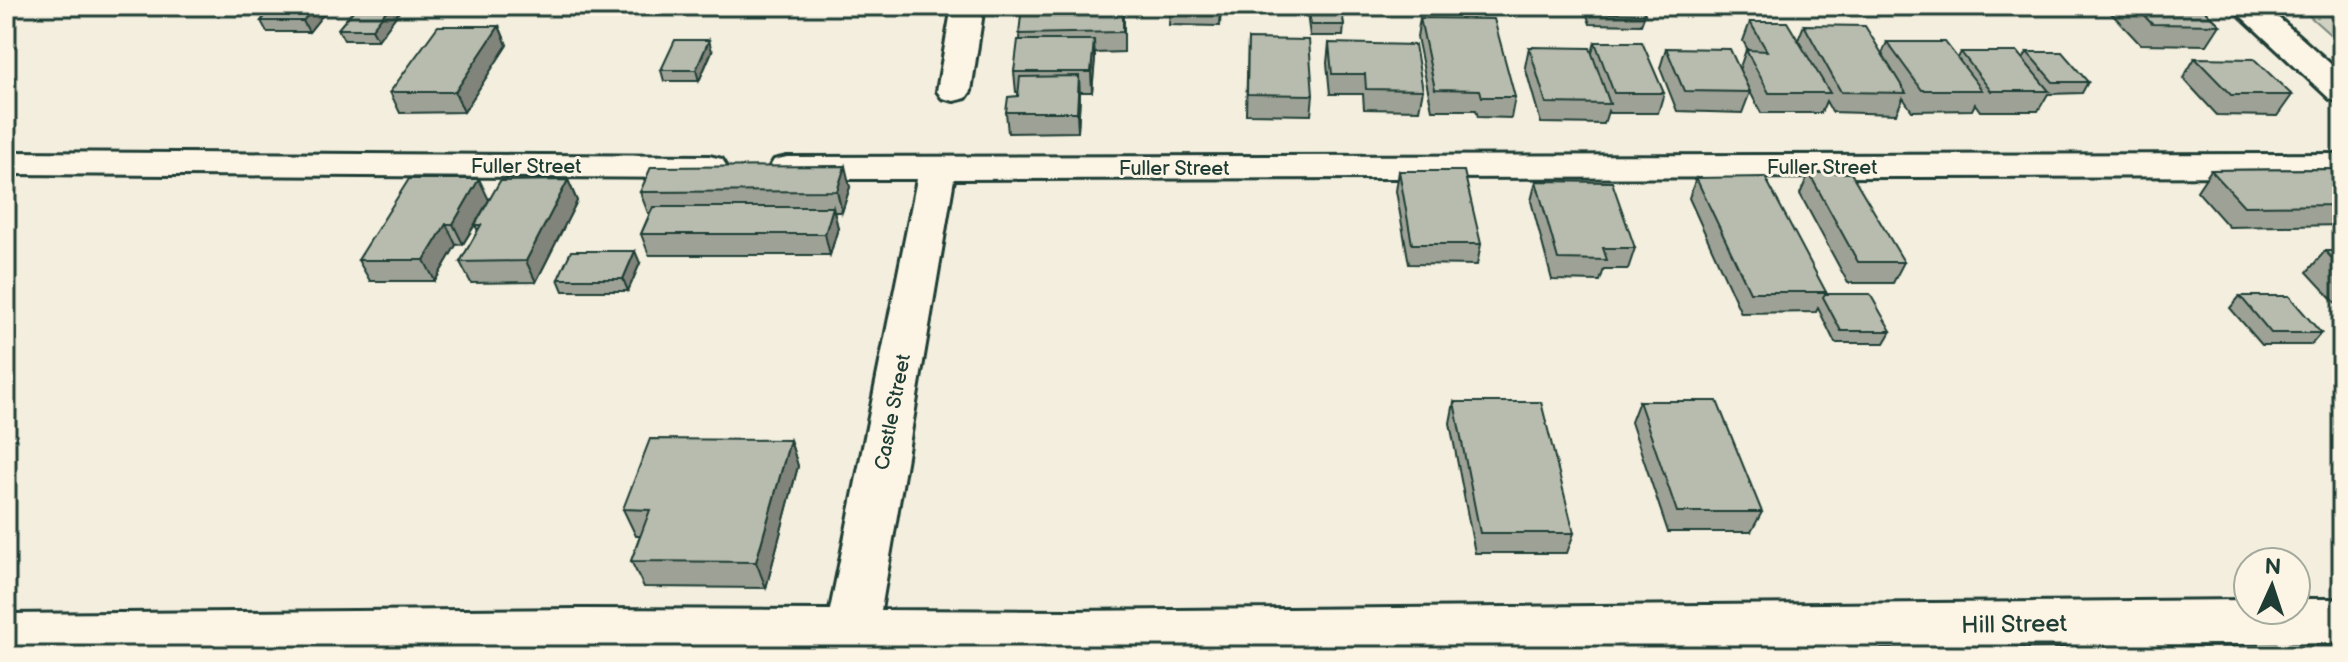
<svg xmlns="http://www.w3.org/2000/svg" width="2348" height="662" font-family="'Balsamiq Sans',sans-serif">
<style>
.green{fill:#d0d1c2;stroke:#78877b;stroke-width:2}
.lines{fill:none;stroke-linecap:round;stroke-linejoin:round}
.minor-casing{stroke:#1f3d34;stroke-width:6}
.minor{fill:#fcf5e5;fill-rule:evenodd}
.wall{fill:#9ea296;stroke:#1f3d34;stroke-width:2}
.shaded-wall{fill:#81847a;stroke:#1f3d34;stroke-width:2}
.building{fill:#b8bcae;stroke:#1f3d34;stroke-width:2}
.labels{text-anchor:middle;stroke-width:6;stroke-linejoin:round;paint-order:stroke}
.street-label{font-size:20px;fill:#1f3d34;stroke:#fcf5e5}
.near-street-label{font-size:24px;fill:#1f3d34;stroke:#fcf5e5}
</style>
<rect width="100%" height="100%" fill="#f3eede"/>
<filter id="ink" filterUnits="userSpaceOnUse"><feTurbulence type="fractalNoise" baseFrequency=".0125" numOctaves="2"/><feDisplacementMap in="SourceGraphic" scale="16" xChannelSelector="R" yChannelSelector="G"/><feConvolveMatrix kernelMatrix="1 2 1 2 8 2 1 2 1" color-interpolation-filters="sRGB"/></filter>
<g filter="url(#ink)">
<!-- green -->
<path class="green" d="M2298,6h44v39z"/>
<g class="lines">
<!-- minor casing -->
<g class="minor-casing">
<g id="minor">
<path d="M952,6h32l-13,85 -5,7 -12,3 -12,-3 -5,-7z"/>
<path d="M2230,6h35l77,68v28l-12,-3z"/>
<path d="M6,152l703,4 13,3 5,8 -5,8 -13,3 -703,-4z"/>
<path d="M2342,154v22l-1388,3 -73,431 190,1 1177,-11v10h48v-11h46v44l-1223,13 -538,-3 -575,3v-42l575,-5 249,1 87,-431h-130l-13,-3 -5,-8 5,-8 13,-3z"/>
</g>
</g>
<!-- minor -->
<use href="#minor" class="minor"/>
</g>
<!-- wall -->
<g class="wall">
<path d="M274,6h48l3,6 -16,20h-42l-6,-11z"/>
<path d="M357,6h39l3,6 -21,28h-34l-6,-11z"/>
<path d="M630,6h40l-1,3h-38z"/>
<path d="M1022,6h102v46l-29,1 -3,39h-12l-2,40 -70,1 -2,-21 12,-16v-4h-2l-2,-20 6,-32z"/>
<path d="M1170,6h51l-1,20 -51,-1z"/>
<path d="M1306,6h35l3,19 -1,11h-33z"/>
<path d="M1584,6h57l4,8 -4,11 -51,-1z"/>
<path d="M2115,6h85l20,19 -13,20 -67,-1 -29,-31z"/>
<path d="M1420,18l95,79 -4,21 -33,-1 -2,-7h-44l-15,-73z"/>
<path d="M1750,22l48,18 6,-15 78,29 5,-12 71,16 3,-6 62,8 4,-8 61,30 -6,11 -34,1 -10,17h-58l-5,-7 -3,6 -60,1 -9,-13 -7,16 -64,-2 -6,-11 -5,12h-60l-16,-31 5,10 -8,21 -65,-2 -17,-43 6,-20 73,22 7,-20h2l-5,-9z"/>
<path d="M499,26l8,19 -43,67 -64,1 -10,-21z"/>
<path d="M1248,39l65,56 -2,20 -65,-1z"/>
<path d="M1595,42l69,51 -6,20h-49l-1,-2 -4,13 -63,-1 -16,-56 4,-20 63,6z"/>
<path d="M1329,43l94,47 -4,20 -55,-1 -1,-15h-33l-3,-31z"/>
<path d="M712,51l-13,30h-35l-3,-11z"/>
<path d="M2195,58l97,37 -15,21 -60,-1 -34,-37z"/>
<path d="M2342,169v56l-113,2 -32,-36 14,-21z"/>
<path d="M1399,171l82,73 -4,21 -68,-1 -13,-73z"/>
<path d="M1809,173l95,89 -11,21h-45l-48,-89z"/>
<path d="M1696,178l130,114 -1,2 66,37 -7,12h-49l-17,-35 -2,4 -75,1 -52,-115z"/>
<path d="M568,180l9,21 -41,81 -65,1 -11,-21 18,-31 -3,-6 -12,19 -7,1 -21,36h-65l-12,-21 131,-61z"/>
<path d="M1536,181l99,67 -7,21h-24l-4,12 -48,-1 -21,-79z"/>
<path d="M850,187l-8,25h-8l4,16 -8,27h-181l-8,-21 9,-21h-2l-8,-21z"/>
<path d="M2325,251h17v59l-35,-38z"/>
<path d="M640,263l-12,28h-65l-5,-12z"/>
<path d="M2240,296l81,37 -10,12h-49l-32,-37z"/>
<path d="M1639,401l123,111 -11,20h-83l-37,-110z"/>
<path d="M1454,402l120,131 -7,20h-92l-25,-130z"/>
<path d="M790,440l8,26 -32,122 -122,-1 -13,-26 9,-25h-4l-13,-27z"/>
</g>
<!-- shaded-wall -->
<g class="shaded-wall">
<path d="M315,6h7l3,6 -16,20 -6,-11z"/>
<path d="M390,6h6l3,6 -21,28 -6,-11z"/>
<path d="M499,26l8,19 -43,67 -9,-20z"/>
<path d="M709,40l3,11 -13,30 -3,-11z"/>
<path d="M1094,40l1,20 -3,32 -1,-20z"/>
<path d="M1079,76l1,20 -2,36 -1,-20z"/>
<path d="M845,166l5,21 -8,25 -5,-21z"/>
<path d="M479,179l10,21 -26,44 -10,-20z"/>
<path d="M568,180l9,21 -41,81 -10,-21z"/>
<path d="M833,207l5,21 -8,27 -5,-21z"/>
<path d="M446,224l10,21 -21,36 -11,-21z"/>
<path d="M635,251l5,12 -12,28 -5,-12z"/>
<path d="M790,440l8,26 -32,122 -10,-26z"/>
</g>
<!-- building -->
<g class="building">
<path d="M274,6h41l-12,15h-42z"/>
<path d="M357,6h33l-18,23h-34z"/>
<path d="M1022,6h101v26l-104,2z"/>
<path d="M1170,6h51v9l-52,-1z"/>
<path d="M1308,6h33l3,19h-33z"/>
<path d="M1590,6h51l4,8 -52,-1z"/>
<path d="M2135,6h65l20,19 -68,-1z"/>
<path d="M1420,18l74,1 21,78h-33l-2,-7 -45,-1z"/>
<path d="M1750,22h37l43,71h-61l-23,-43 21,1z"/>
<path d="M1804,25l61,1 41,67 -65,-1z"/>
<path d="M438,26h61l-44,66h-65z"/>
<path d="M1248,39l61,1 4,55 -66,-1z"/>
<path d="M675,40h34l-13,30h-35z"/>
<path d="M1018,40h76l-3,32h-77z"/>
<path d="M1595,42h47l22,51h-50z"/>
<path d="M1887,42h58l37,48h-60z"/>
<path d="M1329,43l86,2 8,45 -57,-1 -1,-15h-33z"/>
<path d="M1529,47l61,1 20,56 -64,-1z"/>
<path d="M1666,48l64,1 20,43 -66,-1z"/>
<path d="M1961,52h56l32,39h-58z"/>
<path d="M2027,52h35l26,30h-35z"/>
<path d="M2195,58l59,1 38,36h-61z"/>
<path d="M1079,76l-2,36h-71l2,-15 10,-1 2,-19z"/>
<path d="M845,166l-8,25 -197,1 11,-25z"/>
<path d="M2342,169v36l-98,1 -33,-36z"/>
<path d="M1399,171h65l17,73h-69z"/>
<path d="M1809,173h42l53,89h-46z"/>
<path d="M1765,177l61,115h-76l-54,-114z"/>
<path d="M409,179h70l-26,45h-7l-22,36h-66z"/>
<path d="M568,180l-42,81 -66,1 21,-37h-6l25,-44z"/>
<path d="M1536,181l76,1 23,66h-32l4,12 -49,-1z"/>
<path d="M653,207h180l-8,27h-184z"/>
<path d="M571,251h64l-12,28h-65z"/>
<path d="M2325,251h17v18z"/>
<path d="M1825,294h45l21,37h-50l-18,-34z"/>
<path d="M2240,296h49l32,37h-50z"/>
<path d="M1639,401h78l45,111h-85z"/>
<path d="M1454,402h87l33,131h-94z"/>
<path d="M650,439l140,1 -34,122 -125,-1 19,-51 -27,-1z"/>
</g>
</g>
<g class="labels">
<!-- street labels -->
<g class="street-label">
<text x="526" y="173">Fuller Street</text>
<text x="1822" y="174">Fuller Street</text>
<text x="1174" y="175">Fuller Street</text>
<text transform="translate(892 412) rotate(-79)" y="7">Castle Street</text>
</g>
<!-- near-street labels -->
<g class="near-street-label">
<text transform="translate(2014 624) rotate(-1)" y="8">Hill Street</text>
</g>
</g>
<!-- margin -->
<rect width="2348" height="662" fill="none" stroke="#fcf5e5" stroke-width="32"/>
<rect x="16" y="16" width="2316" height="630" fill="none" stroke="#1f3d34" stroke-width="3" filter="url(#ink)"/>
<!-- north arrow -->
<g transform="translate(2272 586) rotate(3)"><circle r="38" fill="#fcf5e5" stroke="#a4ab9e" stroke-width="2"/>
<path d="M0-6L14 30L0 20L-14 30Z" fill="#1f3d34"/>
<text y="-12" font-size="22" font-weight="bold" text-anchor="middle" fill="#1f3d34">N</text>
</g>
</svg>
